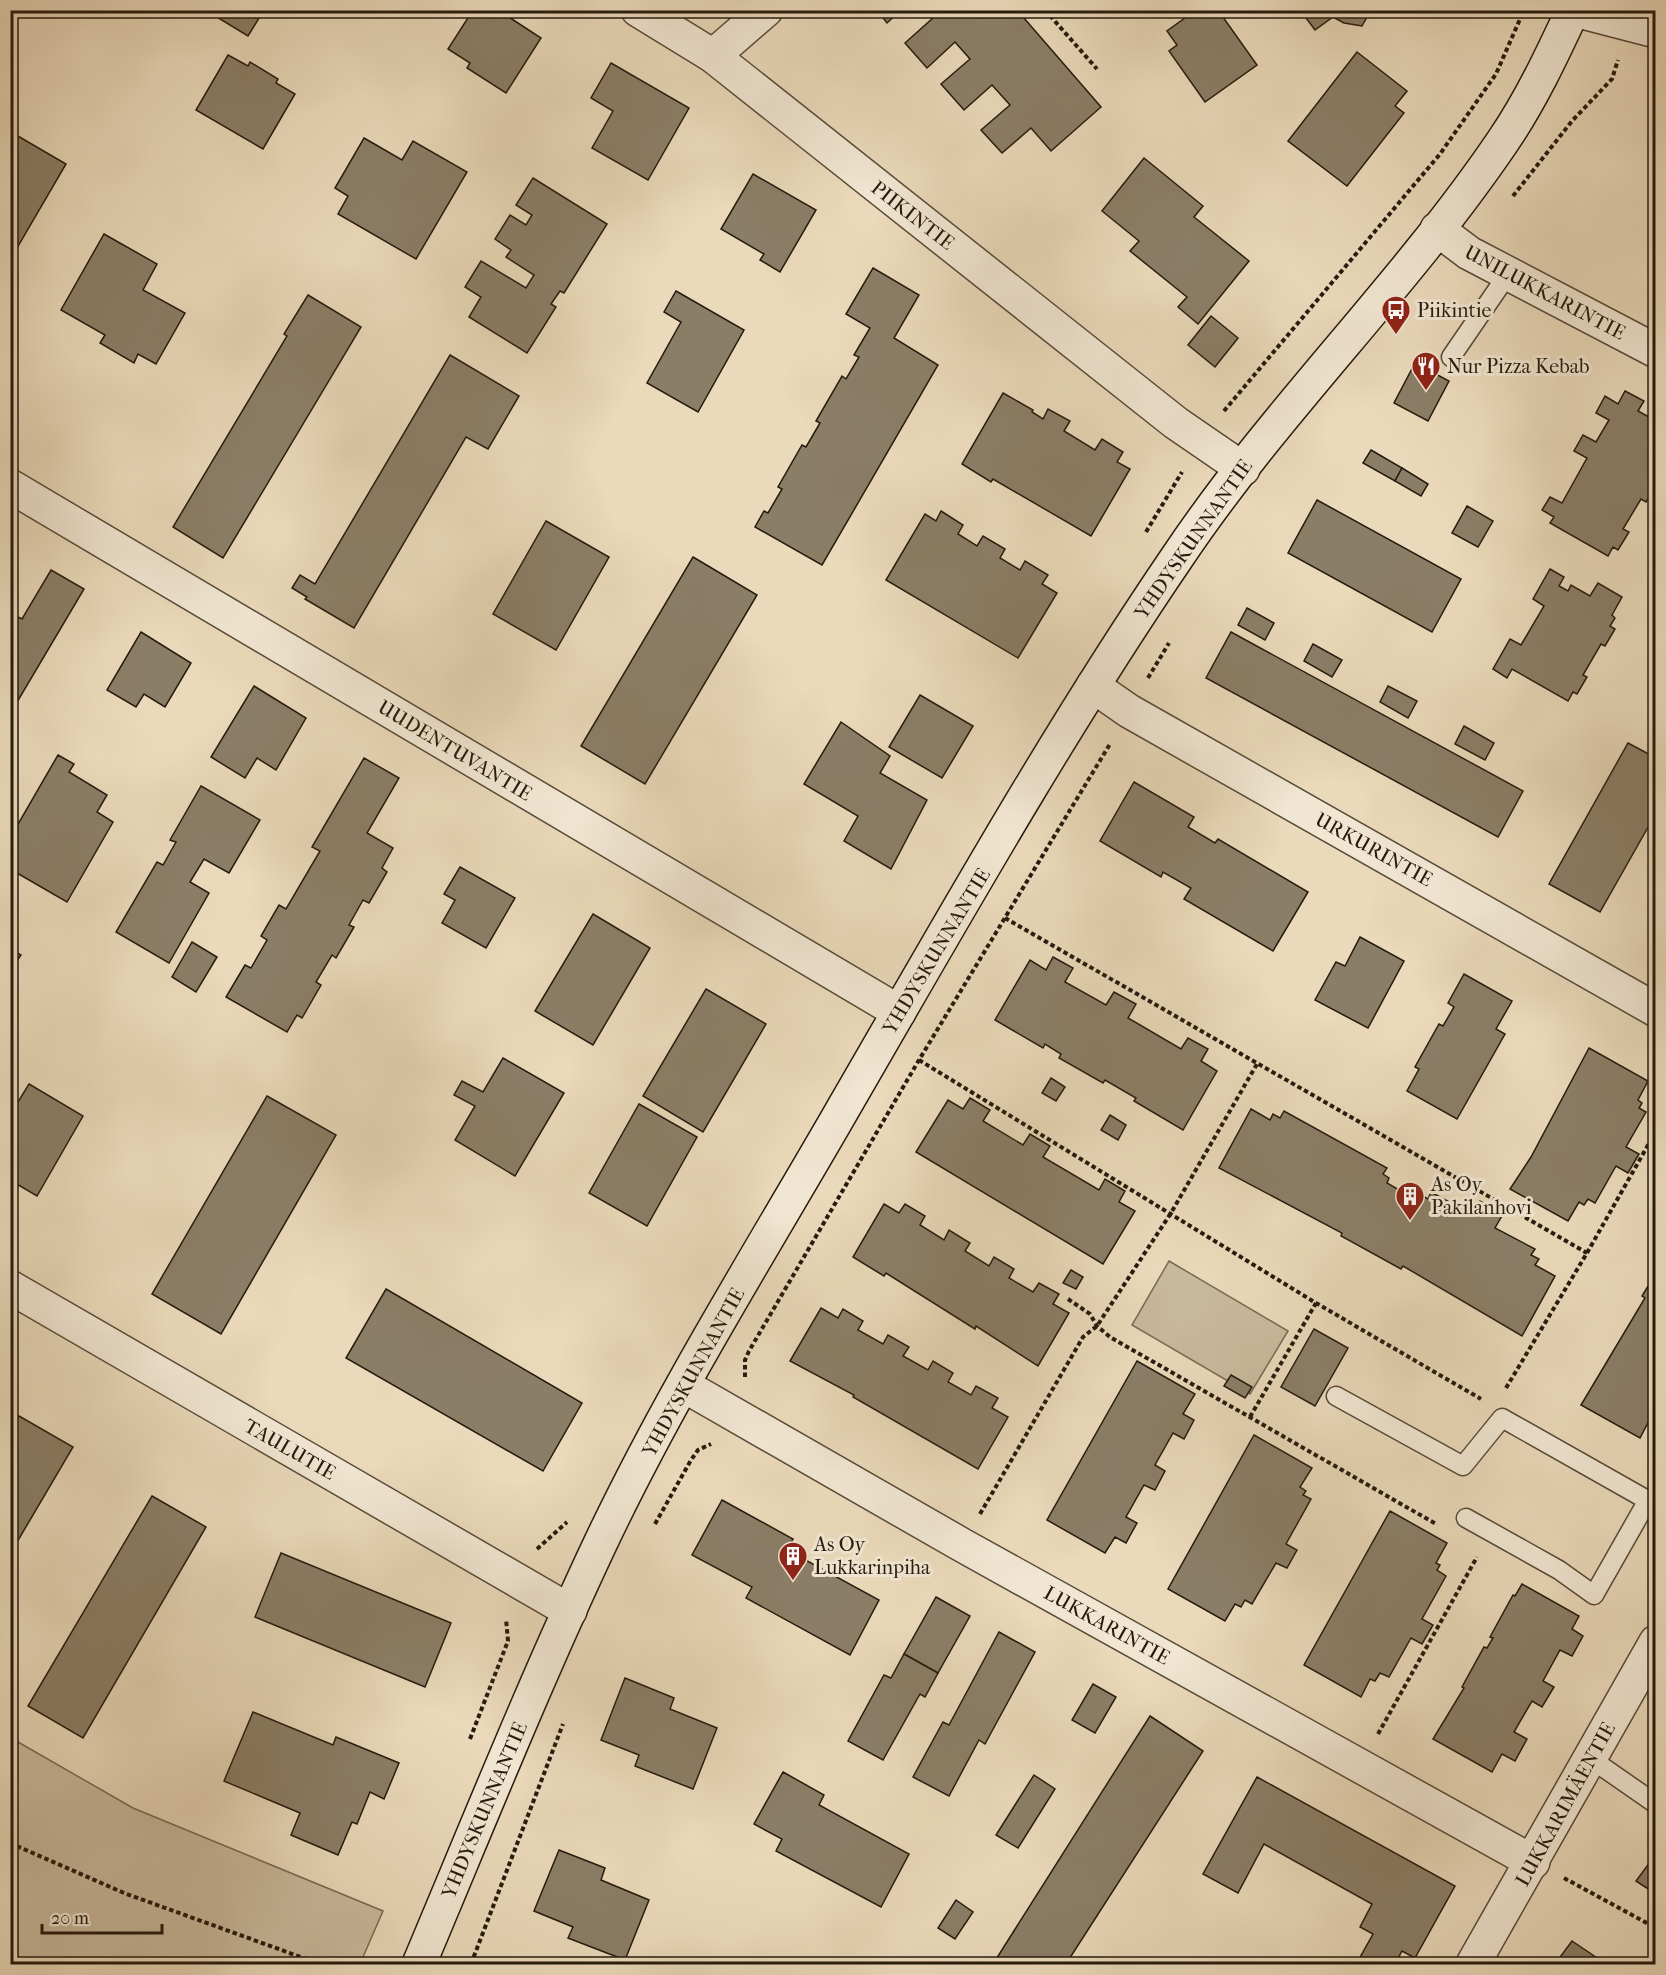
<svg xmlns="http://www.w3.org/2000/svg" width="1666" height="1975" font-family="'IM FELL French Canon',serif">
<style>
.green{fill:#c9b99d;stroke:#776a55;stroke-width:1.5}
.building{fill:#8b7e67;stroke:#251b0d;stroke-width:1.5}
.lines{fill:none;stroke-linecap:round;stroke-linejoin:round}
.lane-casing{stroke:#564a38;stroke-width:21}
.street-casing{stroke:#564a38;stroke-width:36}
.secondary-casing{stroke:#251b0d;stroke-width:36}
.path{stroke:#251b0d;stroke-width:4;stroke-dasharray:4.5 3;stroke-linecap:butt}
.lane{stroke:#f1e6d2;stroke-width:18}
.street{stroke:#f1e6d2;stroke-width:33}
.secondary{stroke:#f1e6d2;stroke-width:33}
.labels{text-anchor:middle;stroke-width:6;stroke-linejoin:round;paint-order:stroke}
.street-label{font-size:20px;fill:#251b0d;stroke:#f1e6d2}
.poi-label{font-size:20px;fill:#251b0d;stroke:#f1e6d2;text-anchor:start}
</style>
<rect width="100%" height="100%" fill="#ead9ba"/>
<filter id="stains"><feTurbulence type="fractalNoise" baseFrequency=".00333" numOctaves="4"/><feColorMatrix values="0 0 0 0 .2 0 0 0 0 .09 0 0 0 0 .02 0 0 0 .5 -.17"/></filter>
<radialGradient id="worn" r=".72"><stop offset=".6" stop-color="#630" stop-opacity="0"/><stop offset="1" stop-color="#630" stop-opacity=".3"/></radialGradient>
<!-- green -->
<g class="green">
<path d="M1169,1261l119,70 -38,63 -118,-69z"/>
<path d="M11,1738l122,70 250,103 -23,53h-349z"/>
</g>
<!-- building -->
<g class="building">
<path d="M218,10h46l-16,26 -33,-20z"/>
<path d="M473,10h25l43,28 -35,55 -39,-25 3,-5 -22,-14z"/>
<path d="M877,10h24l-14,13z"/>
<path d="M927,10h90l84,97 -50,44 -20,-23 -29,25 -21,-23 29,-25 -18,-20 -28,25 -23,-26 29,-25 -15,-17 -28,26 -22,-25 29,-26z"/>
<path d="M1196,10h22l39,55 -52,37 -36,-51 8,-6 -10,-14z"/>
<path d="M1300,10h71l-9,16 -18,-3 -11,-6 -18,13z"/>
<path d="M1357,52l50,39 -12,15 9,7 -57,73 -59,-45z"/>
<path d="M228,55l20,11 2,-4 28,17 -2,4 19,11 -32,55 -67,-39z"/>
<path d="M611,63l78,45 -41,72 -56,-32 21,-37 -22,-13z"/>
<path d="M11,132l55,32 -56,96v-127z"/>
<path d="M364,138l38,22 11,-19 54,31 -51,87 -78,-45 10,-18 -13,-8z"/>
<path d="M1144,158l59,48 -9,11 55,44 -51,63 -20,-17 9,-10 -57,-46 9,-10 -37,-30z"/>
<path d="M753,174l63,36 -36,62 -20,-12 4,-6 -43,-25z"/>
<path d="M533,178l74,46 -43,69 -4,-2 -9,13 5,3 -29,46 -58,-36 12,-20 -16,-10 16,-26 45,27 8,-13 -28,-18 5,-7 -16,-11 15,-24 16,10 6,-10 -16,-10z"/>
<path d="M104,234l53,30 -14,26 42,23 -29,51 -18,-10 -4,9 -34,-20 5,-8 -44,-25z"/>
<path d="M873,268l46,27 -25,43 44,27 -116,200 -67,-38 9,-16 4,2 14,-24 -4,-2 24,-42 4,2 14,-24 -4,-2 26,-45 4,3 13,-22 -5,-2 16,-27 -24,-14z"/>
<path d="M676,291l68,39 -46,82 -51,-29 34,-61 -17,-10z"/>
<path d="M308,295l53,32 -138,231 -50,-31 114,-191 -3,-2z"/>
<path d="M1211,316l27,22 -23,29 -27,-22z"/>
<path d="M450,355l69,41 -31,53 -22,-12 -112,191 -49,-29 2,-2 -15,-9 8,-13 15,9z"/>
<path d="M1415,363l34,18 -21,40 -34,-18z"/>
<path d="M1625,391l19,10 -6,10 18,10v51l-5,8 5,4 -10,18 -5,-3 -18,30 6,3 -11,18 -5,-3 -5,9 -58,-33 4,-6 -12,-7 8,-13 12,6 25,-45 -13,-7 9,-16 13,7 13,-22 -13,-7 9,-17 13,8z"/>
<path d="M1003,393l30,17 -1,2 11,7 5,-10 22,12 -6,10 31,19 7,-11 21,13 -6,10 13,7 -39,67 -98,-57 -2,3 -29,-18z"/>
<path d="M1371,450l31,18 -7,13 -32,-18z"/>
<path d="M1402,468l26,16 -7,12 -26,-15z"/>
<path d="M1317,500l144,79 -29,53 -144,-79z"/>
<path d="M1467,506l26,15 -15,26 -26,-14z"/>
<path d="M941,511l22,14 -5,9 19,12 6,-10 22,13 -5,9 20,12 5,-9 23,14 -6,9 15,9 -39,65 -132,-78 39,-66 11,7z"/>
<path d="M546,521l63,36 -53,93 -63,-36z"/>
<path d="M693,557l64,38 -112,189 -64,-38z"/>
<path d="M1550,569l14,8 -5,9 9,5 3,-6 19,11 8,-13 24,14 -10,18 3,3 -5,8 5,3 -10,17 -4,-2 -18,31 4,2 -10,17 -4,-2 -5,9 -56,-32 -5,9 -14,-9 17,-30 11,6 23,-39 -11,-7z"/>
<path d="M51,570l33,19 -74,125v-101l12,6z"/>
<path d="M1247,608l27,15 -9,17 -27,-15z"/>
<path d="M141,632l50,31 -26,44 -21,-13 -8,13 -29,-17z"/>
<path d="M1231,632l292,159 -25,46 -292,-159z"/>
<path d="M1313,644l29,16 -10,17 -28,-16z"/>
<path d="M254,686l52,32 -30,52 -19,-12 -12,20 -34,-21z"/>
<path d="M1388,686l29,15 -9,17 -28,-16z"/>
<path d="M920,695l53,31 -31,52 -53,-31z"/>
<path d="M841,722l49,34 -10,17 47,27 -36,69 -47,-28 14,-25 -54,-32z"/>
<path d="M1464,726l30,17 -9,17 -30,-16z"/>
<path d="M1628,743l28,15v55l-56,99 -51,-28z"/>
<path d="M58,755l16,9 -5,8 38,23 -10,17 16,10 -46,80 -57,-33v-31z"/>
<path d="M364,758l35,20 -32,55 26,15 -11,20 5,4 -18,31 -6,-3 -14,25 5,2 -18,31 -4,-3 -16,27 5,3 -19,33 -5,-3 -10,17 -61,-35 19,-32 6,3 16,-28 -6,-4 18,-31 7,4 34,-58 -8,-4z"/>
<path d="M1134,782l60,35 -6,10 27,16 3,-4 90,53 -35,59 -89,-52 7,-11 -28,-16 -2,5 -61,-36z"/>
<path d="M201,786l59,34 -31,53 -25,-14 -14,23 19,11 -40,70 -53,-31 41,-70 6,3 13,-23 -6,-2z"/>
<path d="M460,867l55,31 -29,50 -44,-25 13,-23 -11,-6z"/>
<path d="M593,914l57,34 -57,97 -58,-34z"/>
<path d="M1360,937l44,24 -36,67 -53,-28 21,-38 9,4z"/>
<path d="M192,942l25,15 -21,35 -24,-15z"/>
<path d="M10,949l11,6 -9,13 -2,-1z"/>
<path d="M1053,957l20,11 -8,14 41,23 8,-13 22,12 -8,14 53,31 7,-11 20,11 -7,12 16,10 -34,59 -49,-29 2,-3 -31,-18 -2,3 -44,-25 2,-4 -16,-10 -2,4 -48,-28 35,-60 16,10z"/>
<path d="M1464,974l48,27 -16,28 9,5 -48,85 -50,-28 12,-22 -4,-2 24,-43 4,2 11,-19 -6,-4z"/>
<path d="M706,989l60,35 -63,108 -60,-36z"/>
<path d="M1589,1048l59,33 -10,19 4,3 -3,5 7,4 -20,35 13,7 -11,19 -12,-7 -21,37 -7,-4 -4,6 -5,-3 -11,19 -58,-32 21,-32z"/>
<path d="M503,1058l61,35 -49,83 -60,-36 20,-34 -21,-11 8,-14 21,11z"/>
<path d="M1051,1078l14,9 -9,14 -14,-8z"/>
<path d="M29,1084l54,32 -46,80 -27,-16v-65z"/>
<path d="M267,1096l69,39 -115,199 -69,-40z"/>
<path d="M970,1098l20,12 -7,11 40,24 7,-11 20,12 -7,11 56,33 6,-11 20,12 -6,11 16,9 -32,53 -187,-112 32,-52 15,9z"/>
<path d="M639,1104l58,33 -50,89 -58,-33z"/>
<path d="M1251,1109l19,11 3,-6 7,4 4,-7 103,57 -4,6 6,4 -2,5 31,18 3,-6 7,4 3,-7 42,23 7,-14 23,13 -8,14 40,21 -4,6 8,4 -4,6 20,11 -33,60 -119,-70 -2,3 -60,-33 1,-3 -123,-65z"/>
<path d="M1110,1115l16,10 -8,15 -17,-10z"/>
<path d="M884,1204l15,9 6,-9 20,12 -5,9 24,15 5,-10 21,13 -5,8 24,15 5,-9 20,12 -5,9 24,14 6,-9 20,11 -6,10 16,9 -31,53 -62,-40 -1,3 -89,-56 -2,3 -31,-19z"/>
<path d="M1071,1270l12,7 -7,12 -13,-6z"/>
<path d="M1656,1273v149l-6,-3 -10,19 -59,-33 64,-107 -3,-2z"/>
<path d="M386,1289l196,114 -39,68 -197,-113z"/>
<path d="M821,1308l17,10 5,-9 20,12 -5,9 25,14 5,-9 21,12 -6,9 25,14 5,-9 20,12 -5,9 23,13 5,-9 22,12 -6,10 16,9 -30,52 -125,-72 1,-2 -64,-34z"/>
<path d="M1314,1329l34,19 -33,58 -34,-19z"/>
<path d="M1137,1361l58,33 -12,20 11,6 -10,19 -11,-6 -18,32 10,6 -10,19 -11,-5 -18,32 11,6 -11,20 -11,-6 -10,16 -58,-33z"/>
<path d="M1231,1375l21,12 -7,11 -21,-12z"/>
<path d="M19,1416l54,31 -63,107v-123z"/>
<path d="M1254,1435l58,33 -12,19 6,4 -3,4 8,4 -25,45 11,6 -10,18 -11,-5 -24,41 -7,-4 -4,7 -6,-3 -10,17 -57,-32z"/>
<path d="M152,1496l54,31 -123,211 -55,-32z"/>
<path d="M722,1500l71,39 -6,11 92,50 -29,55 -104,-57 6,-11 -60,-32z"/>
<path d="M1390,1511l57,32 -11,20 4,2 -3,5 9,6 -24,43 11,6 -11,19 -11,-6 -22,39 -9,-4 -5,8 -5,-2 -9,18 -57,-32z"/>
<path d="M281,1553l170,70 -26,64 -170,-70z"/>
<path d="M1522,1584l57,32 -7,13 11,7 -11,20 -12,-6 -17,31 11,6 -12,20 -10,-6 -18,31 13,7 -12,22 -13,-7 -10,18 -59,-33 31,-51 -2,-1 22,-40 3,1 6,-10 -3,-1 23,-42 2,1z"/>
<path d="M936,1597l34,19 -32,57 -34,-19z"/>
<path d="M999,1632l36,20 -50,92 -6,-4 -30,56 -36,-19 30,-55 6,3z"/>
<path d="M904,1654l34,19 -13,24 -5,-3 -37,66 -35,-19 36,-66 7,3z"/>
<path d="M625,1678l49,20 -4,11 47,19 -24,61 -58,-23 4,-11 -38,-15z"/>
<path d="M1093,1684l23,13 -21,36 -23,-13z"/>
<path d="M253,1712l80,33 3,-8 63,26 -15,36 -14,-7 -13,32 -5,-2 -14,33 -47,-20 9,-22 -76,-32z"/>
<path d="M1150,1716l53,35 -137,213h-73z"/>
<path d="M783,1772l41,23 -5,10 90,49 -28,53 -105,-56 6,-12 -28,-15z"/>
<path d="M1034,1775l21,14 -37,59 -22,-13z"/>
<path d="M1257,1777l198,109 -40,72 -13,-7 -7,13h-30l-7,-3 15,-27 -13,-7 12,-23 -108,-60 -26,49 -35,-19z"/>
<path d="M559,1850l46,18 -4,12 48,20 -24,60 -57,-22 5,-11 -39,-16z"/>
<path d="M1656,1854v40l-20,-13z"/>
<path d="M956,1900l17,12 -18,27 -17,-11z"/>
<path d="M1572,1941l34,23h-51z"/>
</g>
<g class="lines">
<!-- lane casing -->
<g class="lane-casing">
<g id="lane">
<path d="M1451,357l57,-83"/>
<path d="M1336,1396l127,70 39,-48 154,87"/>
<path d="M1466,1518l93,52 35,25 54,-95"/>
<path d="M1591,1759l65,45"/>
</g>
</g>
<!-- street casing -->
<g class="street-casing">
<g id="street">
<path d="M638,10l75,46 463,367 67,46"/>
<path d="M1575,10l81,21"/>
<path d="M713,56l53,-46"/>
<path d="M1437,229l32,24 187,98"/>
<path d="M10,486l889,526"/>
<path d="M1093,686l36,25 527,299"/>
<path d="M10,1287l560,324"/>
<path d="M683,1385l279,160 571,317"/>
<path d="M1473,1964l183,-322"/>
</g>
</g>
<!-- secondary casing -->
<g class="secondary-casing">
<path id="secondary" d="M419,1964c59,-140 116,-282 181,-420 70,-148 158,-288 240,-430 109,-188 216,-379 338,-558 98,-146 226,-269 325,-415 28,-41 49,-86 70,-131"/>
</g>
<!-- path -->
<g class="path">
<path d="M1045,10l52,59"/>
<path d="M1513,196l59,-75 40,-42 6,-19"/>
<path d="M1224,411l216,-257 56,-80 28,-64"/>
<path d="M1146,532l36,-60"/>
<path d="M1148,678l21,-35"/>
<path d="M1005,918l582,335"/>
<path d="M919,1060l397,243 165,96"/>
<path d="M1068,1299l22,15 7,12 13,11 326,187"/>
<path d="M745,1377v-17l4,-9 170,-291 191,-316"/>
<path d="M1506,1388l81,-135 69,-122"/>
<path d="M1250,1417l66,-114"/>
<path d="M980,1514l103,-177 14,-11 74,-113 86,-149"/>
<path d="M655,1524l36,-64 7,-10 13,-6"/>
<path d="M537,1549l30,-27"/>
<path d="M1378,1734l99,-177"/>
<path d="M470,1739l38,-98 -2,-22"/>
<path d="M10,1843l114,50 196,71"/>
<path d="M1564,1878l92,50"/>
<path d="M471,1964l92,-240"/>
</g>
<!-- lane -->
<use href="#lane" class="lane"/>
<!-- street -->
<use href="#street" class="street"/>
<!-- secondary -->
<use href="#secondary" class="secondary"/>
</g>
<!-- icons -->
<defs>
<g id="bus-pin" transform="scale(1.5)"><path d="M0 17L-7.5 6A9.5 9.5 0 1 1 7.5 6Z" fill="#8f2418" stroke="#f1e6d2"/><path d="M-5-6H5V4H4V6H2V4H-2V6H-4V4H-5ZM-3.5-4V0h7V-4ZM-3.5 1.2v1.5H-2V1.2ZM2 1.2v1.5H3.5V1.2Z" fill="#fff"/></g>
<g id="restaurant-pin" transform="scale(1.5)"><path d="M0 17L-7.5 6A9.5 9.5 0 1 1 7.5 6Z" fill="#8f2418" stroke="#f1e6d2"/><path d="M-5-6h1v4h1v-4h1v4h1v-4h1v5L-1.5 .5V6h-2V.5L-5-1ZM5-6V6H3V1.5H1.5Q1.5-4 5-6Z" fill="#fff"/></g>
<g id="building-pin" transform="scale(1.5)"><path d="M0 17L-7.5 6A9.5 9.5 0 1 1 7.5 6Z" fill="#8f2418" stroke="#f1e6d2"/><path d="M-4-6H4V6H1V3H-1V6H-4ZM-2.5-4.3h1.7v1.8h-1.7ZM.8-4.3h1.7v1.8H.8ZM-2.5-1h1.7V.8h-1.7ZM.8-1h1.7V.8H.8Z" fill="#fff"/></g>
</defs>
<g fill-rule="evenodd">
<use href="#bus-pin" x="1396" y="310"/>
<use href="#restaurant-pin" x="1426" y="366"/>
<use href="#building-pin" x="1410" y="1196"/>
<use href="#building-pin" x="793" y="1556"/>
</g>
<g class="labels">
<!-- street labels -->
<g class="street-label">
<text transform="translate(913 215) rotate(38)" y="7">PIIKINTIE</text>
<text transform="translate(1545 292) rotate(28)" y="7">UNILUKKARINTIE</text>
<text transform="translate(1193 539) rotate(-55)" y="7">YHDYSKUNNANTIE</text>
<text transform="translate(455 750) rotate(31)" y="7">UUDENTUVANTIE</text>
<text transform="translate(1374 849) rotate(29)" y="7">URKURINTIE</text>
<text transform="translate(936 951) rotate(-59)" y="7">YHDYSKUNNANTIE</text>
<text transform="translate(693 1372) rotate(-61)" y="7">YHDYSKUNNANTIE</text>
<text transform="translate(290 1449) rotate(30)" y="7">TAULUTIE</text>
<text transform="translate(1107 1625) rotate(29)" y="7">LUKKARINTIE</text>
<text transform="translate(1565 1804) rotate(-61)" y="7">LUKKARIMÄENTIE</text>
<text transform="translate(484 1810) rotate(-67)" y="7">YHDYSKUNNANTIE</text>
</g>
<!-- poi labels -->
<g class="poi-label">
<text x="1417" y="317">Piikintie</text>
<text x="1447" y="373">Nur Pizza Kebab</text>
<text x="1431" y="1191">As Oy<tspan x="1431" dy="23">Pakilanhovi</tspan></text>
<text x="814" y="1551">As Oy<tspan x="814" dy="23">Lukkarinpiha</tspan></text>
</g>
</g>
<!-- margin -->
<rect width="1666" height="1975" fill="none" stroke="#ead9ba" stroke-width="36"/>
<rect x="12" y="12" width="1642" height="1951" fill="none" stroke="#251b0d" stroke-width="3"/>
<rect x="18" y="18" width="1630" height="1939" fill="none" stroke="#251b0d" stroke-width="1.5"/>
<!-- scale -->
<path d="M42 1924v9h120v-9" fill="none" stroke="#251b0d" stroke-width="3"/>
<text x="51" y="1924" font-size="18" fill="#251b0d" stroke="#f1e6d2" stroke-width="4.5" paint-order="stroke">20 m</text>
<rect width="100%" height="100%" filter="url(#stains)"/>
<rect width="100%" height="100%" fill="url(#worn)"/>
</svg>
